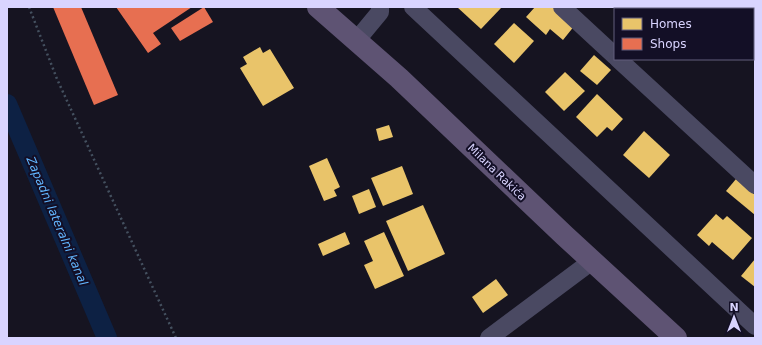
<svg xmlns="http://www.w3.org/2000/svg" width="762" height="345" font-family="'DejaVu Sans',sans-serif">
<style>
.homes{fill:#e9c46a}
.shops{fill:#e76f51}
.lines{fill:none;stroke-linecap:round;stroke-linejoin:round}
.canal{stroke:#0d2144;stroke-width:20}
.path{stroke:#44505f;stroke-width:2.5;stroke-dasharray:2 3;stroke-linecap:butt}
.street{stroke:#4a4962;stroke-width:18}
.primary{stroke:#5e5373;stroke-width:22}
.labels{text-anchor:middle;stroke-width:4;stroke-linejoin:round;paint-order:stroke}
.street-label{font-size:11px;fill:#d9d4ff;stroke:#130f26}
.water-label{font-size:12px;font-style:italic;fill:#62b6ff;stroke:#130f26}
</style>
<rect width="100%" height="100%" fill="#161421"/>
<!-- homes -->
<g class="homes">
<path d="M457,7h45l-21,22z"/>
<path d="M535,7h18l22,18 -12,15 -13,-11 -4,6 -20,-18z"/>
<path d="M514,23l20,18 -20,22 -20,-19z"/>
<path d="M260,47l3,6 7,-4 24,39 -31,18 -23,-38 7,-4 -4,-7z"/>
<path d="M594,55l17,15 -14,15 -17,-14z"/>
<path d="M565,72l20,19 -21,20 -19,-19z"/>
<path d="M597,94l26,25 -11,12 -5,-4 -10,10 -21,-20z"/>
<path d="M389,125l4,12 -14,4 -3,-12z"/>
<path d="M644,131l26,24 -21,23 -26,-23z"/>
<path d="M327,158l13,29 -6,3 3,6 -13,5 -15,-35z"/>
<path d="M402,166l11,28 -30,12 -12,-28z"/>
<path d="M736,179l19,16v20l-29,-24z"/>
<path d="M369,189l7,18 -17,7 -7,-18z"/>
<path d="M423,205l22,49 -37,17 -22,-50z"/>
<path d="M716,214l7,6 4,-4 25,22 -19,22 -21,-18 -3,4 -12,-11z"/>
<path d="M345,232l5,12 -27,12 -5,-12z"/>
<path d="M384,232l20,44 -29,13 -11,-24 9,-4 -9,-20z"/>
<path d="M755,259v28l-14,-11z"/>
<path d="M496,279l12,16 -25,18 -11,-16z"/>
</g>
<!-- shops -->
<g class="shops">
<path d="M53,7h28l37,88 -24,10z"/>
<path d="M116,7h76l-39,26 8,11 -13,9z"/>
<path d="M204,7l9,15 -33,19 -9,-13z"/>
</g>
<g class="lines">
<!-- canal -->
<path class="canal" d="M7,104l100,234"/>
<!-- path -->
<path class="path" d="M29,7l28,72 119,259"/>
<!-- street -->
<g class="street">
<path d="M413,7l342,319"/>
<path d="M562,7l53,49"/>
<path d="M356,41l24,-29v-5"/>
<path d="M618,59l137,126"/>
<path d="M489,338l103,-77"/>
</g>
<!-- primary -->
<path class="primary" d="M318,7l81,71 166,158 111,102"/>
</g>
<g class="labels">
<!-- street labels -->
<g class="street-label">
<text transform="translate(497 172) rotate(44)" y="4">Milana Rakića</text>
</g>
<!-- water labels -->
<g class="water-label">
<text transform="translate(57 221) rotate(67)" y="4">Zapadni lateralni kanal</text>
</g>
</g>
<!-- border -->
<rect width="762" height="345" fill="none" stroke="#d9d4ff" stroke-width="16"/>
<!-- legend -->
<rect x="614" y="8" width="140" height="52" fill="#130f26" stroke="#625e7d"/>
<rect x="622" y="18" width="20" height="12" fill="#e9c46a" stroke="#625e7d"/>
<text x="650" y="28" font-size="12" fill="#d9d4ff">Homes</text>
<rect x="622" y="38" width="20" height="12" fill="#e76f51" stroke="#625e7d"/>
<text x="650" y="48" font-size="12" fill="#d9d4ff">Shops</text>
<!-- north arrow -->
<g transform="translate(734 317)" stroke="#130f26" stroke-width="3" paint-order="stroke">
<path d="M0-3L7 15L0 10L-7 15Z" fill="#d9d4ff"/>
<text y="-6" font-size="11" font-weight="bold" text-anchor="middle" fill="#d9d4ff">N</text>
</g>
</svg>
